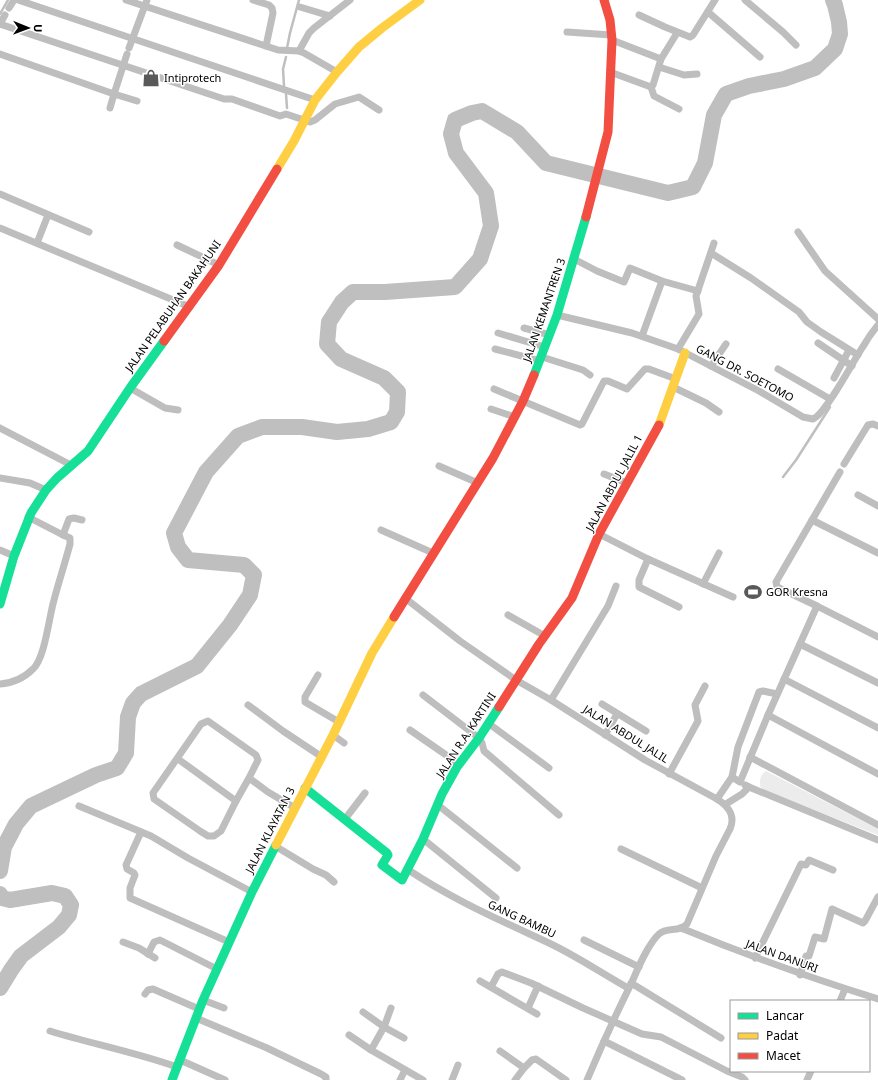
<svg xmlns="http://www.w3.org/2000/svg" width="878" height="1080" font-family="'Noto Sans',sans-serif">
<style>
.green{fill:#ececec}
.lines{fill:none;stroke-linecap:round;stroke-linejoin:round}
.stream{stroke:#bfbfbf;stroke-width:2.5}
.river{stroke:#bfbfbf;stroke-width:16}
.street{stroke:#bebebe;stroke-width:7}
.fast{stroke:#16e098;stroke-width:9}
.slow{stroke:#ffcf43;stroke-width:9}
.jam{stroke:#f24e42;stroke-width:9}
.labels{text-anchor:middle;stroke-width:3;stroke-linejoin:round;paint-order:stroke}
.poi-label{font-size:11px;fill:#000;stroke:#fff;text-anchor:start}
.street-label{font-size:11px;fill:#000;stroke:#fff}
</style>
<rect width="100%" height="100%" fill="#fff"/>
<!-- green -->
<path class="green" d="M766,771l112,58v6l-115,-45 -3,-4c0,-7 0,-11 6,-15z"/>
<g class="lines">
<!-- stream -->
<g class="stream">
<path d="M0,14l8,-14"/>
<path d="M287,48l3,-15 9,-33"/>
<path d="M284,86l-1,-17 3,-12"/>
<path d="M286,94l1,14"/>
<path d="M783,477l13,-17 34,-53"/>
</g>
<!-- river -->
<g class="river">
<path d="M0,871l4,-24 12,-23 15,-18 65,-31 21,-7 9,-15 2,-36 5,-14 8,-9 56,-28 33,-41 20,-30 4,-20 -10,-10 -56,-5 -10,-13 -4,-14 32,-61 32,-36 24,-9h40l35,5 31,-3 23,-7 6,-10 1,-20 -14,-14 -43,-19 -14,-15 2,-22 13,-20 11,-10h32l70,-5 25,-28 11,-33 -5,-33 -30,-40 -5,-19 4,-14 17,-7 10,-2 35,21 29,31 122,30 25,-6 12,-24 9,-48 12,-21 23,-8 35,-7 31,-11 20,-19 5,-15 -1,-12 -4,-17 -2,-5"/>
<path d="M0,894l2,4 8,2 42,-7 13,3 6,9 -2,10 -10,12 -38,29 -10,14 -11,18"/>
</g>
<!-- street -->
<g class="street">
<path d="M18,0l297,100"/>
<path d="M126,0l152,50 21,1 5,2 33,19"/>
<path d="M253,0l16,5 3,3 1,5 -7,33"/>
<path d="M745,0l38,32 13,13"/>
<path d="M300,7l30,9"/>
<path d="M9,8l5,-8"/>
<path d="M708,12l52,45"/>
<path d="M639,15l26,12 25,10 3,-2 22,-35"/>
<path d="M0,24l224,75h8l48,17 6,-2 24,8 5,-2 20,-16 24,-7 20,13"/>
<path d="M0,24l5,-9"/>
<path d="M567,32l44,3"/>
<path d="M612,40l49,19"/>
<path d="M129,48l18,-48"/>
<path d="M299,51l10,-18 5,-5 36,-28"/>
<path d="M0,54l114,40 13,-40"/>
<path d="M659,67l25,8 13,-1"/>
<path d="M610,72l41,15 2,-2 8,-26 16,-26"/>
<path d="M651,87l3,9 25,13"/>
<path d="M110,108l4,-14 23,7"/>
<path d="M0,194l89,38"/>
<path d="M0,228l190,79"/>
<path d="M798,232l27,39 53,48"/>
<path d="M37,243l11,-28"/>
<path d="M177,245l42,20"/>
<path d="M711,253l40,25 48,34 8,10 14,10 37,23"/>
<path d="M574,259l23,12 27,11 6,-14 32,13 36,10"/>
<path d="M557,315l75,18 46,16 81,42 44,26 10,2c13,-5 41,-60 51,-74 4,-7 9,-14 14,-20"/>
<path d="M524,328l26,7"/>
<path d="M498,333l47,14"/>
<path d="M642,336l20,-55"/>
<path d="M818,343l34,23"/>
<path d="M495,349l45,12"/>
<path d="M678,349l21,-35 -3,-18 18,-53"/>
<path d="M542,357l41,13 7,5"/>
<path d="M711,366l15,-22"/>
<path d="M778,369l52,30"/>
<path d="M834,378l14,-26"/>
<path d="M673,387l33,16 13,9"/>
<path d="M130,388l35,20 13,2"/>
<path d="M494,389l86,36 2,-1 22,-43h4l19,8 18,-20h4l27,10"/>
<path d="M491,409l24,8"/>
<path d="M0,428l71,37"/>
<path d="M844,464l24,-39 5,-1 5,2"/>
<path d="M439,466l39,17"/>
<path d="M604,474l23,9"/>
<path d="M0,478l30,5 16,7"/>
<path d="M858,495l20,11"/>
<path d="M28,517l35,18 6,-16 5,-1 8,2"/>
<path d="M812,520l66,33"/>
<path d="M381,530l52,23"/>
<path d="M599,534l49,25 85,38"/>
<path d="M0,550l14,6"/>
<path d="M648,559l-9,21v7l40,20"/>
<path d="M703,584l16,-31"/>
<path d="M405,598l55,43 56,39 35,20 94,60 72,39c11,7 19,16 13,30l-14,27 -29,68c-8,9 -20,2 -28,10 -11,10 -21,34 -27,48 -16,32 -31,65 -45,98"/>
<path d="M817,606l-40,-19 -1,-5 64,-110"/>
<path d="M508,615l37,21"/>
<path d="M800,644l78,39"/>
<path d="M318,675l-13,22v5l34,20"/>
<path d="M784,679l94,49"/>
<path d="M0,684c13,-1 23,-5 33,-15 12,-11 16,-52 21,-69 5,-19 11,-37 16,-56v-6l-7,-3"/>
<path d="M423,695l56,43 3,5 2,8 75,64"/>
<path d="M551,700l57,-94 8,-20"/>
<path d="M602,704l44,27"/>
<path d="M248,705l35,26 39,26"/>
<path d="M768,715l110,59"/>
<path d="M488,723l61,45"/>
<path d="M410,730l49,34"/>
<path d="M333,735l11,8"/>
<path d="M605,735l12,-21"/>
<path d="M750,757l128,68"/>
<path d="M178,759l58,42"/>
<path d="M669,774l29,-53 -3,-16 10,-19"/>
<path d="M732,777l6,-30 21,-55 4,-1 14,3"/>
<path d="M249,778l-13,23 -15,30 -7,5h-6l-8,-5 -46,-32 -1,-6 48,-69 7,-3 48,34 2,5 -9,18 19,14 27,16"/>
<path d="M749,787l129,53"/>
<path d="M717,799l15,-22 8,5 28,-67 49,-109 61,31"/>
<path d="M726,804l16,-10 7,-7 -4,-2"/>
<path d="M438,805l79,63"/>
<path d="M79,806l72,30 37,22 64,34"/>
<path d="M345,819l20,-26"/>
<path d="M141,832l-15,33 1,4 7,4 1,2 -5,13v10l99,44"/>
<path d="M423,839l73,59"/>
<path d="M280,849l33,20 13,6 8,7"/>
<path d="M621,849l81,39"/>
<path d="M407,869c46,31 95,52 144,75 27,13 52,30 77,44"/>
<path d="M681,928c65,27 130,50 197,71"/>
<path d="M584,940l55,27"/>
<path d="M123,942l16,6 16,10"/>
<path d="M148,954l6,-12 6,-2 57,29"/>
<path d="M755,958l46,-94 5,1 3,-5 24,10"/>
<path d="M800,975l6,-19h3l6,-19 9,2 8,-30 31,14 2,-2 13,-24"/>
<path d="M480,981l57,33"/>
<path d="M631,983l90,55"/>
<path d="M491,987l7,-13 4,-2 29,11 52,25 59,26 19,3 66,34 15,6 3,3"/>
<path d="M145,994l3,-4 5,-1 46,20"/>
<path d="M203,1000l21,8"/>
<path d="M840,1001l5,-12"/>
<path d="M528,1008l10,-22"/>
<path d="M363,1012l21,15 20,11"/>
<path d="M196,1018l71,30 54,26 5,3v3"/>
<path d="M50,1031c42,13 85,21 127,36"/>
<path d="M349,1035l22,15 52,30"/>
<path d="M604,1041l78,39"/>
<path d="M371,1050l13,-23 7,-19"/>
<path d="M500,1051l24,17 8,-8 4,-1 30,21"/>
<path d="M180,1060l45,20"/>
<path d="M400,1080l5,-10"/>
<path d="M452,1080l6,-15"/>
<path d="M515,1080l9,-12"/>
<path d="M807,1080l4,-9"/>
</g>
<!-- fast -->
<g class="fast">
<path d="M534,375l23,-60 29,-98"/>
<path d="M0,604l14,-48 17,-43 15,-23 11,-12 31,-27 42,-63 34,-47"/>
<path d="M305,788l82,65 1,2 -6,10 20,15 21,-41 19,-45 15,-27 22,-29 20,-31"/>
<path d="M172,1080l31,-80 49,-108 24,-47"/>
</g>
<!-- slow -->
<g class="slow">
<path d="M277,169l17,-28 21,-41 22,-28 22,-25 23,-19 38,-28"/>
<path d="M659,425l26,-72"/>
<path d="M276,845l57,-110 39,-82 22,-36"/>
</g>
<!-- jam -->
<g class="jam">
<path d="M586,217l22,-85 4,-92 -2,-20 -6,-20"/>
<path d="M164,341l55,-76 58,-96"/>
<path d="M394,617l99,-159 30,-57 11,-26"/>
<path d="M499,707l40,-63 33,-46 27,-64 60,-109"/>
</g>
</g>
<!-- icons -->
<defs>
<g id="shop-bare" transform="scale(1.38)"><path d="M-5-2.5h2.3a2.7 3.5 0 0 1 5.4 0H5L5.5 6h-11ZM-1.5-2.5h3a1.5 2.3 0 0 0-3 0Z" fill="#595959" stroke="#fff" stroke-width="2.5" paint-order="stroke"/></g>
<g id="stadium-bare" transform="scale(1.38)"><path d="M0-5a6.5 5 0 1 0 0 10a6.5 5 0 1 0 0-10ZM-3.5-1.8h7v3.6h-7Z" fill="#595959" stroke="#fff" stroke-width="2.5" paint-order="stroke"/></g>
</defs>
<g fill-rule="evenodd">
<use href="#shop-bare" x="151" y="78"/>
<use href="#stadium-bare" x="753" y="592"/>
</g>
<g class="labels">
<!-- poi labels -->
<g class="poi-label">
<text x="164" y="82">Intiprotech</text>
<text x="766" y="596">GOR Kresna</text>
</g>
<!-- street labels -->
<g class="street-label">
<text transform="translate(173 306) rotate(-55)" y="4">JALAN PELABUHAN BAKAHUNI</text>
<text transform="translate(544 310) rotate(-71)" y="4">JALAN KEMANTREN 3</text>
<text transform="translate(745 373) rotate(28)" y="4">GANG DR. SOETOMO</text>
<text transform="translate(614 483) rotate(-62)" y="4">JALAN ABDUL JALIL 1</text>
<text transform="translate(626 734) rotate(32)" y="4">JALAN ABDUL JALIL</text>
<text transform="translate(466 735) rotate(-57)" y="4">JALAN R.A. KARTINI</text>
<text transform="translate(270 830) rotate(-63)" y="4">JALAN KLAYATAN 3</text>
<text transform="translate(522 919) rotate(25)" y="4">GANG BAMBU</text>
<text transform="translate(782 956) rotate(20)" y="4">JALAN DANURI</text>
</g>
</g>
<!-- legend -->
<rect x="730" y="1000" width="140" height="72" fill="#ffffff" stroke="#999999"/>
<rect x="738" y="1013" width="20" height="6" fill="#16e098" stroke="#999999"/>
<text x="766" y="1020" font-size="12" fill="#000000">Lancar</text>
<rect x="738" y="1033" width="20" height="6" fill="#ffcf43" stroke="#999999"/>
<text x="766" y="1040" font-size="12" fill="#000000">Padat</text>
<rect x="738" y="1053" width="20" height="6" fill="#f24e42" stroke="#999999"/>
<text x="766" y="1060" font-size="12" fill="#000000">Macet</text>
<!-- north arrow -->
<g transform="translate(28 28) rotate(91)" stroke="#ffffff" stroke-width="3" paint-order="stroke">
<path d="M0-3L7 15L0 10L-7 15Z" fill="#000000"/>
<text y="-6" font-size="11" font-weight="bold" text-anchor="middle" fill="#000000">U</text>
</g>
</svg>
